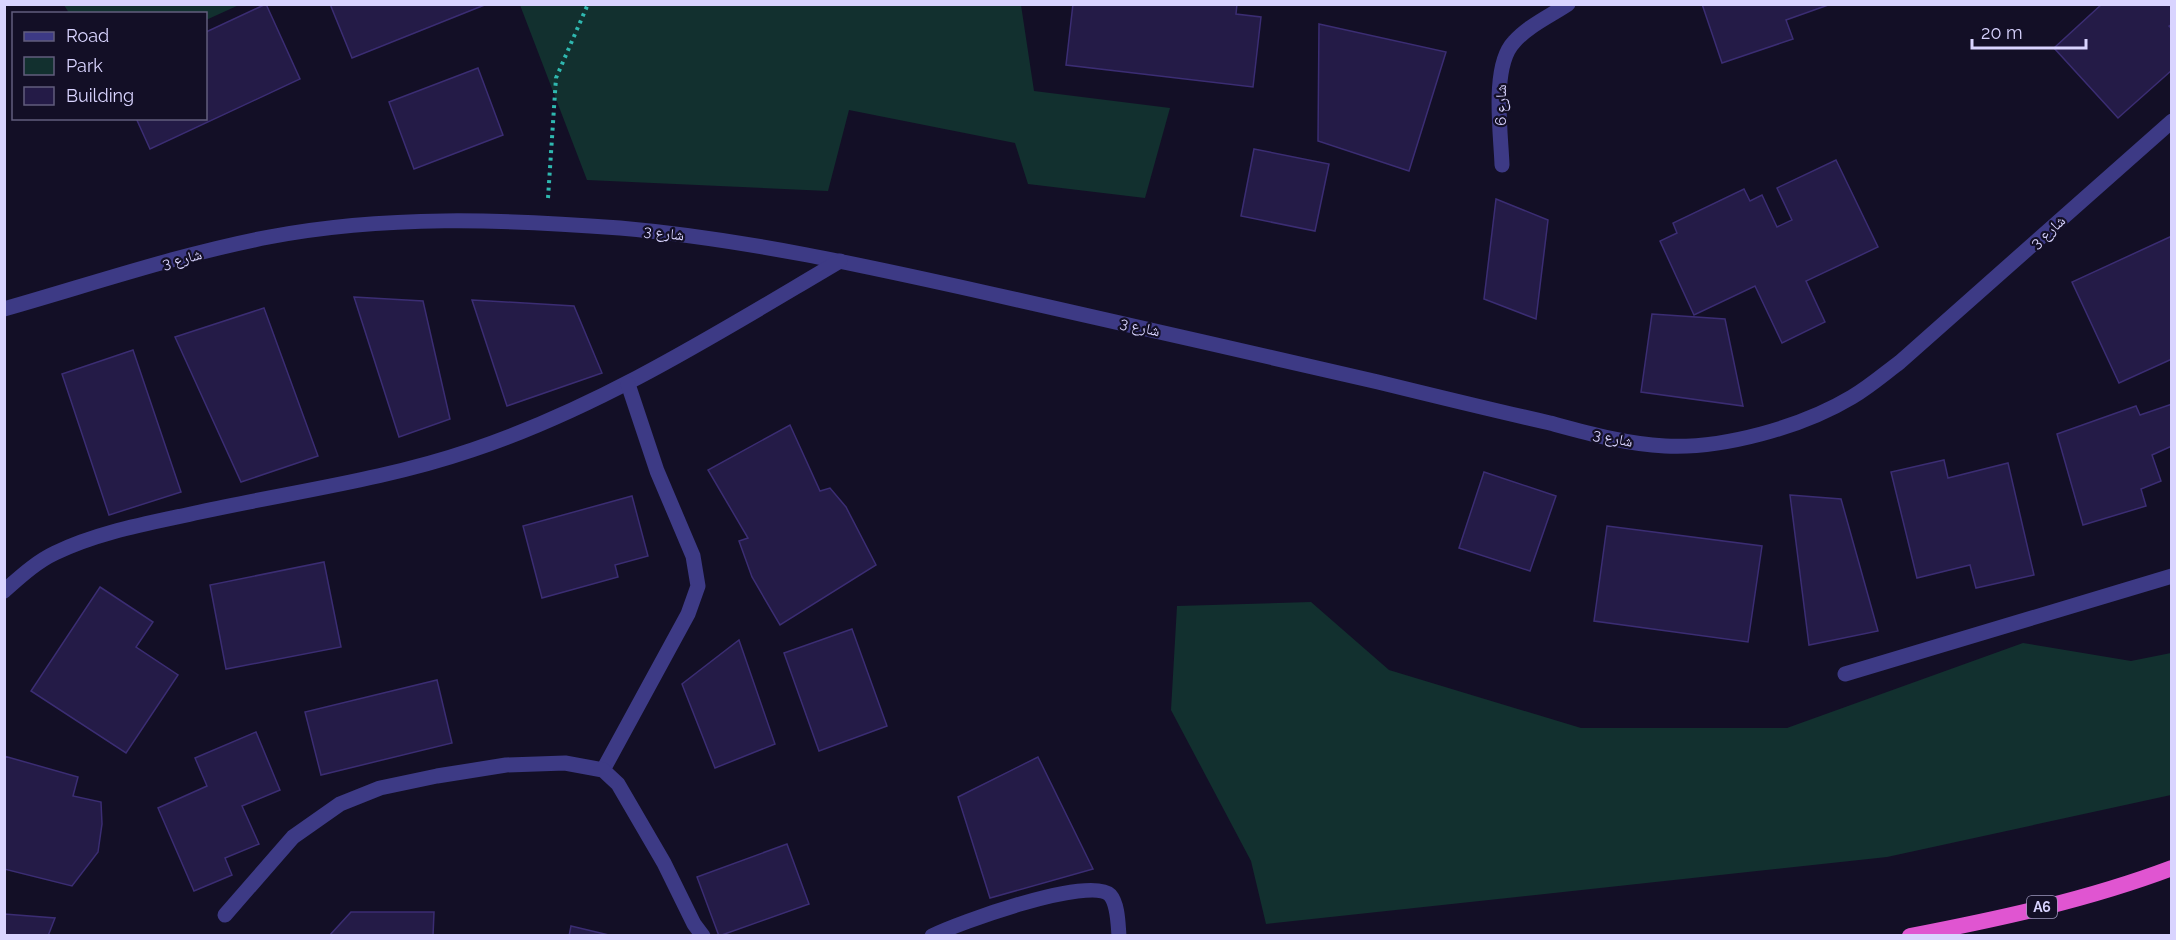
<svg xmlns="http://www.w3.org/2000/svg" width="2176" height="940" font-family="Raleway,'Noto Naskh Arabic',sans-serif">
<style>
.green{fill:#12302f}
.building{fill:#241b47;stroke:#3b2d73;stroke-width:1.5}
.lines{fill:none;stroke-linecap:round;stroke-linejoin:round}
.path{stroke:#2fb8b0;stroke-width:4;stroke-dasharray:3 4.5;stroke-linecap:butt}
.minor{stroke:#3d3a85;stroke-width:15}
.trunk{stroke:#e055d1;stroke-width:16}
.labels{text-anchor:middle;stroke-width:4.5;stroke-linejoin:round;paint-order:stroke}
.shield{fill:#130f26;stroke:#9e99be;stroke-width:1.5}
.shield-label{font-size:14px;font-weight:bold;fill:#d9d4ff}
.street-label{font-size:15px;fill:#d9d4ff;stroke:#130f26}
</style>
<rect width="100%" height="100%" fill="#130f26"/>
<!-- green -->
<g class="green">
<path d="M64,5h175l-33,15v-6l-137,-1z"/>
<path d="M520,5h501l13,86 136,17 -25,90 -117,-14 -13,-41 -166,-33 -21,81 -241,-11z"/>
<path d="M1311,602l78,68 192,58h206l236,-85 108,18 40,-8v142l-284,62 -621,67 -15,-63 -80,-151 6,-104z"/>
</g>
<!-- building -->
<g class="building">
<path d="M266,4l34,75 -150,70 -14,-31h70v-86z"/>
<path d="M330,4h157l-135,54z"/>
<path d="M1073,4h164l-1,10 25,3 -8,70 -187,-22z"/>
<path d="M1702,4h129l-45,16 7,19 -71,24z"/>
<path d="M2102,4h70v20l-3,2 3,3v41l-54,48 -64,-70z"/>
<path d="M1319,24l127,28 -37,119 -91,-30z"/>
<path d="M478,68l25,67 -89,34 -25,-67z"/>
<path d="M1254,149l75,15 -14,67 -74,-15z"/>
<path d="M1836,160l42,87 -72,34 19,41 -43,21 -27,-57 -61,29 -34,-74 17,-8 -4,-10 71,-34 6,12 12,-6 15,32 15,-7 -15,-32z"/>
<path d="M1496,199l52,21 -12,99 -52,-20z"/>
<path d="M2172,236v123l-53,24 -47,-101z"/>
<path d="M354,297l69,4 27,118 -51,18z"/>
<path d="M472,300l102,6 28,67 -95,33z"/>
<path d="M264,308l54,148 -77,26 -66,-145z"/>
<path d="M1652,314l73,5 18,87 -102,-14z"/>
<path d="M133,350l48,142 -72,23 -47,-141z"/>
<path d="M2172,404v42l-20,9 9,26 -20,8 5,17 -63,19 -26,-91 79,-28 4,9z"/>
<path d="M790,425l30,66 10,-3 16,19 30,58 -96,60 -28,-48 -13,-36 9,-3 -40,-68z"/>
<path d="M1944,460l4,18 60,-15 26,112 -58,13 -6,-23 -53,13 -26,-106z"/>
<path d="M1484,472l72,24 -26,75 -71,-23z"/>
<path d="M1790,495l51,4 37,132 -69,14z"/>
<path d="M632,496l16,60 -33,9 3,12 -76,21 -19,-72z"/>
<path d="M1607,526l155,20 -14,96 -154,-21z"/>
<path d="M324,562l17,85 -115,22 -16,-84z"/>
<path d="M100,587l53,35 -17,25 42,28 -52,78 -95,-62z"/>
<path d="M852,629l35,97 -68,25 -35,-98z"/>
<path d="M739,640l36,104 -60,24 -33,-84z"/>
<path d="M437,680l15,63 -131,32 -16,-63z"/>
<path d="M256,732l24,58 -38,16 17,38 -34,14 7,17 -38,16 -36,-83 49,-22 -12,-28z"/>
<path d="M4,756l74,21 -5,19 28,6 1,22 -4,28 -26,34 -68,-17z"/>
<path d="M1038,757l55,112 -103,29 -32,-101z"/>
<path d="M787,844l22,60 -90,32 -22,-59z"/>
<path d="M351,912h83l-1,24h-104z"/>
<path d="M4,914l51,4 -7,18h-44z"/>
<path d="M571,926l42,10h-44z"/>
</g>
<g class="lines">
<!-- path -->
<path class="path" d="M548,198l8,-120 32,-74"/>
<!-- minor -->
<g class="minor">
<path d="M1502,165c-1,-31 -11,-99 12,-123 14,-16 36,-26 54,-38"/>
<path d="M4,309c88,-25 176,-55 265,-72 116,-22 235,-18 351,-9 124,11 246,38 367,65 130,29 261,59 391,89 57,14 114,28 172,41 37,10 76,21 115,23 58,3 137,-19 187,-49 17,-10 32,-23 48,-35l272,-241"/>
<path d="M4,591c16,-14 32,-29 51,-38 46,-22 96,-30 145,-41 91,-20 184,-32 272,-62 131,-44 249,-119 368,-189"/>
<path d="M1845,674l327,-98"/>
<path d="M603,770l85,-156 10,-28 -5,-30 -36,-85 -29,-87"/>
<path d="M225,915l68,-78 47,-33 40,-16 57,-12 69,-11 59,-2 38,7 15,14 46,79 30,61 9,12"/>
<path d="M932,936c26,-13 158,-61 178,-41 8,9 8,29 9,41"/>
</g>
<!-- trunk -->
<path class="trunk" d="M1910,936c88,-17 177,-36 262,-68"/>
</g>
<g class="labels">
<!-- shield labels -->
<rect class="shield" x="2027" y="896" width="30" height="22" rx="4.5"/>
<g class="shield-label">
<text x="2042" y="912">A6</text>
</g>
<!-- street labels -->
<g class="street-label">
<text transform="translate(1501 105) rotate(-90)" y="5">شارع 6</text>
<text transform="translate(2048 232) rotate(-42)" y="5">شارع 3</text>
<text transform="translate(664 233) rotate(7)" y="5">شارع 3</text>
<text transform="translate(182 259) rotate(-15)" y="5">شارع 3</text>
<text transform="translate(1140 327) rotate(13)" y="5">شارع 3</text>
<text transform="translate(1613 438) rotate(12)" y="5">شارع 3</text>
</g>
</g>
<!-- border -->
<rect width="2176" height="940" fill="none" stroke="#d9d4ff" stroke-width="12"/>
<!-- legend -->
<rect x="12" y="12" width="195" height="108" fill="#130f26" stroke="#625e7d" stroke-width="1.5"/>
<rect x="24" y="32" width="30" height="9" fill="#3d3a85" stroke="#625e7d" stroke-width="1.5"/>
<text x="66" y="42" font-size="18" fill="#d9d4ff">Road</text>
<rect x="24" y="57" width="30" height="18" fill="#12302f" stroke="#625e7d" stroke-width="1.5"/>
<text x="66" y="72" font-size="18" fill="#d9d4ff">Park</text>
<rect x="24" y="87" width="30" height="18" fill="#241b47" stroke="#625e7d" stroke-width="1.5"/>
<text x="66" y="102" font-size="18" fill="#d9d4ff">Building</text>
<!-- scale -->
<path d="M1972 39v9h114v-9" fill="none" stroke="#d9d4ff" stroke-width="3"/>
<text x="1981" y="39" font-size="18" fill="#d9d4ff" stroke="#130f26" stroke-width="4.5" paint-order="stroke">20 m</text>
</svg>
